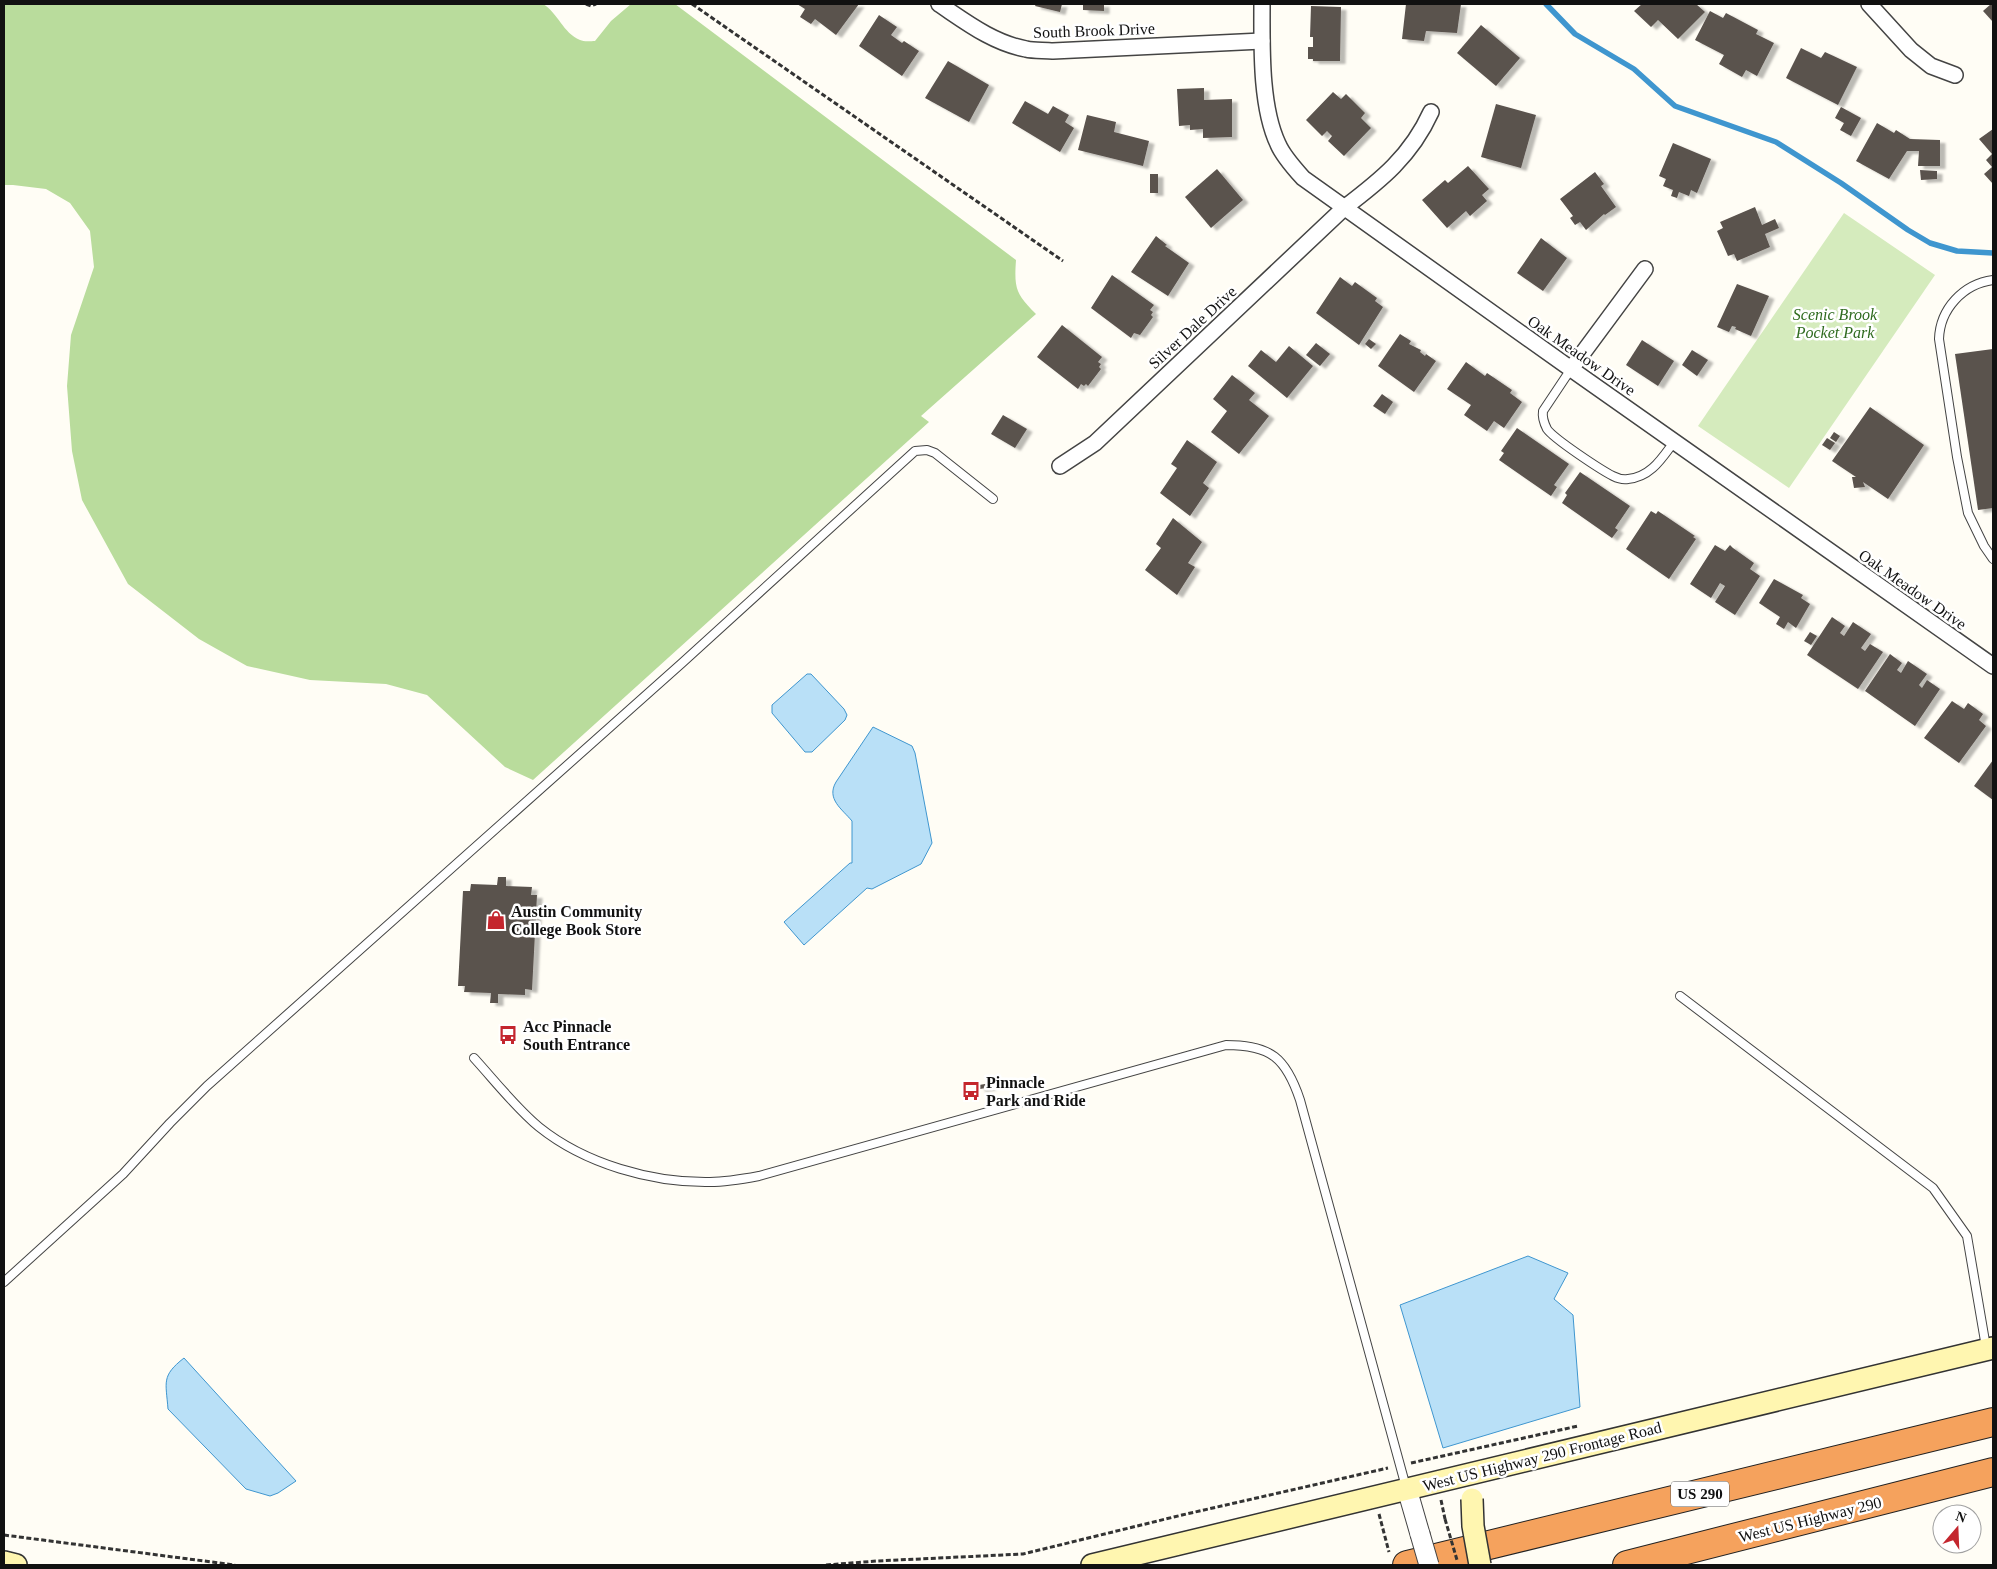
<svg xmlns="http://www.w3.org/2000/svg" width="1997" height="1569" font-family="Georgia,serif">
<style>
.green{fill:#d5ebbd}
.forest{fill:#b9dc9c}
.water{fill:#b9e0f7;stroke:#3f96cf}
.lines{fill:none;stroke-linecap:round;stroke-linejoin:round}
.stream{stroke:#3f96cf;stroke-width:5.5}
.building{fill:#5a524d;filter:url(#shadow)}
.service-casing{stroke:#444;stroke-width:10}
.minor-casing{stroke:#444;stroke-width:18}
.tertiary-casing{stroke:#444;stroke-width:21}
.secondary-casing{stroke:#333;stroke-width:24}
.motorway-casing{stroke:#222;stroke-width:30}
.path{stroke:#333;stroke-width:3;stroke-dasharray:5 2.5;stroke-linecap:butt}
.service{stroke:#fff;stroke-width:8}
.minor{stroke:#fff;stroke-width:15}
.tertiary{stroke:#fff;stroke-width:19}
.secondary{stroke:#fff6b0;stroke-width:21}
.motorway{stroke:#f5a25d;stroke-width:28}
.tertiary-bridge-casing{stroke:#444;stroke-width:21;stroke-linecap:butt}
.secondary-bridge-casing{stroke:#333;stroke-width:24;stroke-linecap:butt}
.path-bridge{stroke:#333;stroke-width:3;stroke-dasharray:5 2.5;stroke-linecap:butt}
.tertiary-bridge{stroke:#fff;stroke-width:19}
.secondary-bridge{stroke:#fff6b0;stroke-width:21}
.labels{text-anchor:middle;stroke-width:5;stroke-linejoin:round;paint-order:stroke}
.shield{fill:#fff;stroke:#585858;stroke-width:1}
.shield-label{font-size:15px;font-weight:bold;fill:#111}
.street-label{font-size:16px;fill:#111;stroke:#fff}
.park-label{font-size:16px;font-style:italic;fill:#2f6b1f;stroke:#fff}
.poi-label{font-size:16px;font-weight:bold;fill:#111;stroke:#fff;text-anchor:start}
</style>
<defs>
<filter id="shadow"><feDropShadow dx="5.5" dy="3" stdDeviation="1" flood-color="#0004"/></filter>
</defs>
<rect width="100%" height="100%" fill="#fffdf5"/>
<!-- green -->
<path class="green" d="M1844,213l91,62 -146,213 -91,-62z"/>
<!-- forest -->
<path class="forest" d="M4,4h539c15,9 20,29 37,36 4,2 11,1 15,1l16,-20 20,-17h44l341,256c-2,29 0,34 20,54l-115,102 8,6 -396,358 -28,-13 -78,-72 -41,-11 -76,-4 -63,-14 -48,-27 -71,-55 -46,-84 -10,-49 -5,-65 4,-51 23,-68 -4,-36 -20,-28 -24,-14 -33,-4h-9z"/>
<!-- water -->
<g class="water">
<path d="M807,674h4l33,35 3,6 -2,5 -33,32h-7l-33,-39v-8z"/>
<path d="M873,727l39,19 3,7 17,90 -11,21 -49,25 -5,-1 -63,57 -20,-23 66,-59h2v-42c-10,-12 -26,-22 -16,-39z"/>
<path d="M1528,1256l40,17 -14,26 19,16 7,92 -137,41 -43,-143z"/>
<path d="M184,1358l112,123 -18,12 -8,3 -24,-7 -78,-80c-2,-27 -7,-33 16,-51z"/>
</g>
<g class="lines">
<!-- stream -->
<path class="stream" d="M1546,4l29,30 59,35 41,37 101,36 65,41 67,47 22,13 27,8 36,2"/>
</g>
<!-- building -->
<g class="building">
<path d="M797,4h62l-23,31 -21,-16 -4,5 -11,-7 5,-8z"/>
<path d="M1036,4h26l-2,8 -25,-6z"/>
<path d="M1083,4h21v7l-21,-1z"/>
<path d="M1406,4h55l-4,29 -31,-2 -2,10 -22,-2z"/>
<path d="M1642,4h54l9,8 -27,27 -20,-19 -7,7 -17,-16z"/>
<path d="M1991,4h2v18l-10,-11z"/>
<path d="M1311,6l30,1 -1,54h-27v-2h-5v-12h5v-10h-3z"/>
<path d="M1710,11l13,7 3,-5 32,17 -2,4 18,9 -17,33 -11,-6 -4,7 -23,-13 5,-9 -29,-15z"/>
<path d="M879,15l18,12 -6,8 11,8 2,-2 15,10 -17,25 -43,-30z"/>
<path d="M1481,25l39,33 -24,28 -39,-33z"/>
<path d="M1801,48l20,10 4,-6 32,15 -19,38 -52,-27z"/>
<path d="M948,61l41,24 -20,37 -44,-24z"/>
<path d="M1204,88v12l28,-1v38l-29,1v-9l-13,1v-5l-11,1 -2,-37z"/>
<path d="M1333,92l8,7 5,-5 19,19 -4,5 10,10 -27,28 -16,-15 4,-5 -5,-5 -5,5 -16,-16z"/>
<path d="M1025,101l23,13 5,-8 16,9 -4,7 9,6 -14,24 -48,-29z"/>
<path d="M1496,104l40,11 -15,53 -40,-11z"/>
<path d="M1841,107l20,11 -10,18 -11,-6 4,-7 -9,-5z"/>
<path d="M1087,115l29,7 -2,10 35,9 -6,25 -65,-16z"/>
<path d="M1877,123l17,10 2,-3 14,9 30,1v26h-22l1,-15h-12l-18,28 -33,-18z"/>
<path d="M1993,129v55l-9,-10 8,-7 -6,-7 6,-6 -13,-15z"/>
<path d="M1673,143l38,16 -14,34 -6,-3 -2,6 -10,-4 -2,6 -6,-2 2,-6 -10,-4 3,-7 -7,-3z"/>
<path d="M1468,166l21,23 -7,6 5,6 -17,15 -4,-5 -19,17 -25,-28 23,-20 3,3z"/>
<path d="M1217,169l26,31 -32,28 -26,-31z"/>
<path d="M1920,170l17,1v8l-16,1z"/>
<path d="M1595,172l9,12 -3,2 15,21 -11,8 -1,-1 -18,16 -6,-8 -5,3 -5,-7 3,-2 -13,-17z"/>
<rect x="1150" y="174" width="8" height="19"/>
<path d="M1755,207l7,18 13,-6 4,9 -14,6 5,13 -33,14 -3,-7 -6,2 -11,-25 6,-3 -3,-6z"/>
<path d="M1156,236l11,9 -2,1 24,17 -21,33 -37,-24z"/>
<path d="M1541,238l26,20 -24,33 -26,-18z"/>
<path d="M1112,275l42,30 -4,5 3,2 -2,3 2,2 -13,18 -6,-2 -3,5 -40,-30z"/>
<path d="M1340,277l12,9 3,-4 22,16 -2,3 8,6 -24,38 -43,-32z"/>
<path d="M1737,284l32,12 -18,40 -16,-7 1,-2 -4,-1 -3,6 -12,-5z"/>
<path d="M1062,325l40,32 -4,5 3,2 -2,3 2,2 -13,17 -2,-2 -2,2 -3,-2 -3,5 -41,-32z"/>
<path d="M1400,334l11,7 -2,3 12,6 -1,2 5,4 1,-2 10,7 -22,31 -36,-26z"/>
<path d="M1369,339l7,5 -5,5 -6,-5z"/>
<path d="M1642,340l32,21 -16,25 -32,-21z"/>
<path d="M1316,343l14,11 -10,12 -14,-11z"/>
<path d="M1289,346l24,20 -26,32 -39,-32 13,-16 15,12z"/>
<path d="M1993,349v159l-15,2 -23,-156z"/>
<path d="M1692,350l16,10 -11,16 -15,-11z"/>
<path d="M1466,362l19,14 2,-3 25,17 -2,3 12,9 -18,26 -10,-7 -7,10 -23,-16 7,-10 -24,-16z"/>
<path d="M1232,375l23,18 -6,7 20,16 -30,38 -28,-22 16,-21 -14,-12z"/>
<path d="M1382,394l11,8 -8,12 -12,-8z"/>
<path d="M1870,407l54,38 -36,54 -25,-17 2,5 -11,1 -2,-11h4l-24,-16z"/>
<path d="M1003,415l24,14 -12,19 -24,-14z"/>
<path d="M1517,428l52,36 -15,21 3,2 -6,9 -52,-36 5,-7 -3,-2z"/>
<path d="M1834,432l6,4 -4,6 -6,-4z"/>
<path d="M1827,438l8,5 -5,7 -8,-5z"/>
<path d="M1187,440l30,22 -14,21 6,5 -19,28 -30,-23 17,-25 -6,-4z"/>
<path d="M1580,472l50,34 -15,22 3,2 -6,8 -50,-35 5,-8 -2,-2z"/>
<path d="M1651,511l5,3 2,-3 37,25 -2,1 3,2 -27,40 -43,-30z"/>
<path d="M1173,518l29,24 -14,21 7,4 -18,28 -32,-25 16,-22 -5,-4z"/>
<path d="M1715,545l10,6 5,-6 3,3 21,15 -4,6 10,7 -25,39 -20,-13 10,-16 -5,-3 -9,15 -21,-14z"/>
<path d="M1774,579l29,16 -2,3 9,6 -14,24 -8,-6 -4,7 -8,-5 4,-7 -21,-14z"/>
<path d="M1832,617l13,9 -5,7 4,3 9,-14 18,12 -10,14 4,3 5,-7 13,8 -25,37 -51,-34z"/>
<path d="M1810,632l7,4 -6,9 -7,-4z"/>
<path d="M1890,654l12,9 -5,7 4,3 7,-12 19,13 -8,11 3,3 5,-8 13,9 -25,37 -50,-35z"/>
<path d="M1952,701l12,8 4,-6 15,11 -4,6 7,6 -27,37 -35,-25z"/>
<path d="M1993,760v40l-19,-14z"/>
<path d="M498,877h8v9l26,1 -1,8h6l-5,95 -7,-1v6l-27,-1v9h-8l1,-10 -27,-1 1,-6h-7l5,-95h7l1,-7 26,1z"/>
<path d="M991,1083v4l-11,2 -1,-4z"/>
</g>
<g class="lines">
<!-- service casing -->
<g class="service-casing">
<g id="service">
<path d="M1993,280c-30,4 -53,29 -54,59l18,118 11,56 16,33 9,13"/>
<path d="M1571,369l-28,42c-1,6 1,12 4,18 7,10 54,41 66,47 4,2 10,4 15,3 23,-2 34,-21 46,-37"/>
<path d="M1680,996l253,192 34,48 19,111"/>
<path d="M474,1058c21,23 41,49 65,69 46,37 113,56 171,55 16,0 33,-3 49,-6l467,-131c45,0 60,13 74,55l106,387"/>
<path d="M4,1282l119,-108 47,-51 37,-37 475,-423 233,-212 12,-1 8,3 58,46"/>
</g>
</g>
<!-- minor casing -->
<g class="minor-casing">
<g id="minor">
<path d="M939,4c27,18 54,39 87,45 8,2 18,1 27,2l209,-10"/>
<path d="M1262,4c0,41 -2,102 16,140 5,12 16,24 25,34l268,191 422,297"/>
<path d="M1869,4l42,46 20,16 24,9"/>
<path d="M1571,369l74,-100"/>
<path d="M1060,466l35,-23 249,-235c37,-28 67,-52 87,-96"/>
</g>
</g>
<!-- tertiary casing -->
<g class="tertiary-casing">
<path id="tertiary" d="M1407,1489l13,45"/>
</g>
<!-- secondary casing -->
<g class="secondary-casing">
<g id="secondary">
<path d="M4,1562l12,3"/>
<path d="M1092,1565l901,-217"/>
</g>
</g>
<!-- motorway casing -->
<g class="motorway-casing">
<g id="motorway">
<path d="M1407,1565l586,-143"/>
<path d="M1627,1565l366,-93"/>
</g>
</g>
<!-- path -->
<g class="path">
<path d="M586,4l5,2 5,-2"/>
<path d="M692,4l371,257"/>
<path d="M1411,1463l167,-37"/>
<path d="M1441,1500l4,19"/>
<path d="M1379,1514l10,38"/>
<path d="M4,1535l231,30"/>
<path d="M826,1565l51,-4 146,-7 159,-39 206,-47"/>
</g>
<!-- service -->
<use href="#service" class="service"/>
<!-- minor -->
<use href="#minor" class="minor"/>
<!-- tertiary -->
<use href="#tertiary" class="tertiary"/>
<!-- secondary -->
<use href="#secondary" class="secondary"/>
<!-- motorway -->
<use href="#motorway" class="motorway"/>
<!-- tertiary-bridge casing -->
<g class="tertiary-bridge-casing">
<path id="tertiary-bridge" d="M1420,1534l9,31"/>
</g>
<!-- secondary-bridge casing -->
<g class="secondary-bridge-casing">
<path id="secondary-bridge" d="M1472,1499l1,27 7,39"/>
</g>
<!-- path-bridge -->
<path class="path-bridge" d="M1445,1519l12,41"/>
<!-- tertiary-bridge -->
<use href="#tertiary-bridge" class="tertiary-bridge"/>
<!-- secondary-bridge -->
<use href="#secondary-bridge" class="secondary-bridge"/>
</g>
<!-- icons -->
<defs>
<g id="shop-bare" transform="scale(1.5)"><path d="M-5-2.5h2.3a2.7 3.5 0 0 1 5.4 0H5L5.5 6h-11ZM-1.5-2.5h3a1.5 2.3 0 0 0-3 0Z" fill="#c4262e" stroke="#fff" stroke-width="2.5" paint-order="stroke"/></g>
<g id="bus-bare" transform="scale(1.5)"><path d="M-5-6H5V4H4V6H2V4H-2V6H-4V4H-5ZM-3.5-4V0h7V-4ZM-3.5 1.2v1.5H-2V1.2ZM2 1.2v1.5H3.5V1.2Z" fill="#c4262e" stroke="#fff" stroke-width="2.5" paint-order="stroke"/></g>
</defs>
<g fill-rule="evenodd">
<use href="#shop-bare" x="496" y="920"/>
<use href="#bus-bare" x="508" y="1035"/>
<use href="#bus-bare" x="971" y="1091"/>
</g>
<g class="labels">
<!-- shield labels -->
<rect class="shield" x="1671" y="1481.5" width="58" height="25" rx="4"/>
<g class="shield-label">
<text x="1700" y="1499">US 290</text>
</g>
<!-- street labels -->
<g class="street-label">
<text transform="translate(1094 30) rotate(-2)" y="6">South Brook Drive</text>
<text transform="translate(1192 327) rotate(-43)" y="6">Silver Dale Drive</text>
<text transform="translate(1582 355) rotate(35)" y="6">Oak Meadow Drive</text>
<text transform="translate(1913 589) rotate(35)" y="6">Oak Meadow Drive</text>
<text transform="translate(1542 1456) rotate(-14)" y="6">West US Highway 290 Frontage Road</text>
<text transform="translate(1810 1519) rotate(-14)" y="6">West US Highway 290</text>
</g>
<!-- park labels -->
<g class="park-label">
<text x="1835" y="320">Scenic Brook<tspan x="1835" dy="18">Pocket Park</tspan></text>
</g>
<!-- poi labels -->
<g class="poi-label">
<text x="511" y="917">Austin Community<tspan x="511" dy="18">College Book Store</tspan></text>
<text x="523" y="1032">Acc Pinnacle<tspan x="523" dy="18">South Entrance</tspan></text>
<text x="986" y="1088">Pinnacle<tspan x="986" dy="18">Park and Ride</tspan></text>
</g>
</g>
<!-- border -->
<rect width="1997" height="1569" fill="none" stroke="#111111" stroke-width="10"/>
<!-- north arrow -->
<g transform="translate(1957 1529) rotate(19)"><circle r="24" fill="#ffffff" stroke="#a0a0a0"/>
<path d="M0-4L9 19L0 12L-9 19Z" fill="#c4262e"/>
<text y="-8" font-size="14" font-weight="bold" text-anchor="middle" fill="#111111">N</text>
</g>
</svg>
